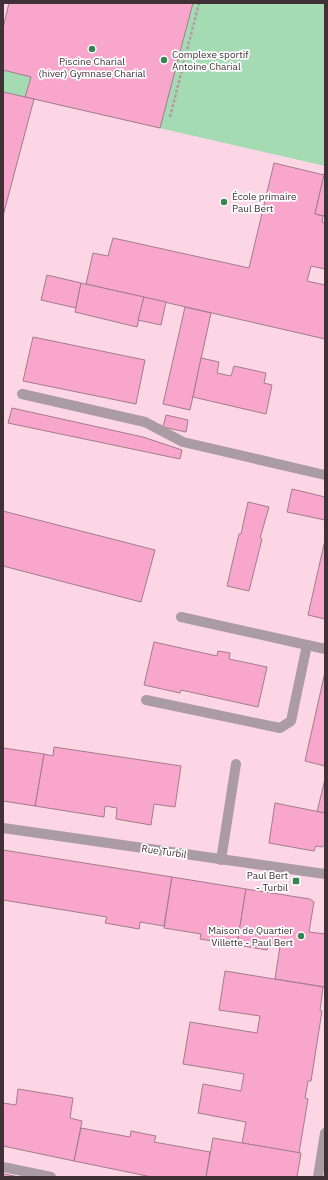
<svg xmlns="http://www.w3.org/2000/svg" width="328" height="1180" font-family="'IBM Plex Sans',sans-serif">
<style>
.garden{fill:#a4dbb3}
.building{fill:#f9a6cc;stroke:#a07d8c}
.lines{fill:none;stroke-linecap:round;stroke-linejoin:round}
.path{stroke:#b698a4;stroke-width:2.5;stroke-dasharray:3 2;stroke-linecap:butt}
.service{stroke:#ab9ba2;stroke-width:10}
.minor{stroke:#ab9ba2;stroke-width:10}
.poi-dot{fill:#388554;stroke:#fff;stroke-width:1.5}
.labels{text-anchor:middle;stroke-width:3.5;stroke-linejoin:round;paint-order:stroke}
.poi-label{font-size:10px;fill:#403137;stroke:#fff;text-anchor:start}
.street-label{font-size:10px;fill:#403137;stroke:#fff}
</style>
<rect width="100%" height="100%" fill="#fdd6e6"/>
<!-- garden -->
<path class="garden" d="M9,3h316v163l-322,-74v-64z"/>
<!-- building -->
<g class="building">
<path d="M9,3h184l-33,125 -135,-31 6,-20 -28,-7v-42z"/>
<path d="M3,92l31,7 -31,117z"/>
<path d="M274,163l50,12 -9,39 8,2 -1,6 3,1v46l-14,-3 -4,15 18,4v54l-239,-55 7,-31 15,3 5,-18 136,30z"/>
<path d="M325,170v46l-10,-2z"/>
<path d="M47,275l34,8 -5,25 -35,-8z"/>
<path d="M81,283l63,14 -7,30 -62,-15z"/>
<path d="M144,297l22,5 -5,23 -23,-5z"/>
<path d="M185,307l26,6 -21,97 -27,-6z"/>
<path d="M33,337l112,23 -9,44 -113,-23z"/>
<path d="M201,358l18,4 -2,11 14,3 3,-10 32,7 -2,10 8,2 -6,29 -73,-17z"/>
<path d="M12,408l131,29 39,13 -2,9 -172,-36z"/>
<path d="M166,415l22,5 -2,12 -23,-5z"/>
<path d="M292,489l33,8v23l-38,-8z"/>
<path d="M248,502l21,5 -9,31 2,1 -13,52 -22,-5 12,-52h2z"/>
<path d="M3,511l152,39 -14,52 -138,-36z"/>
<path d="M325,540v79l-17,-4z"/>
<path d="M154,642l63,14 1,-5 12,2 -1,6 38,8 -9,40 -77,-17 -1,3 -36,-8z"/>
<path d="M325,672v94l-20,-5z"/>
<path d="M54,747l127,19 -6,41 -21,-3 -3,21 -35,-6 1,-11 -12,-2 -1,11 -69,-11 9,-52 9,2z"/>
<path d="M3,748l41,6 -9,52 -32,-5z"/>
<path d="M325,779v34l-8,-1z"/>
<path d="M275,803l50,10v32l-3,2 -6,-1 -2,5 -45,-8z"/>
<path d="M3,850l169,27 -8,49 -24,-4 -1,7 -34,-6 2,-6 -104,-17z"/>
<path d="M172,877l74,12 -9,56 -37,-6 1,-5 -37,-6z"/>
<path d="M246,889l64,10 4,3 -5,30 16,2v53l-50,-8 5,-33 -12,-2 -1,6 -30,-5z"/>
<path d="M225,971l98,16 -3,24h2l-11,70h-3l-3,17 3,1 -9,54 -57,-10 4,-21 -48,-9 5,-29 38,7 3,-17 -61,-10 7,-42 67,11 3,-17 -41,-6z"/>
<path d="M18,1089l55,9 -3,20 12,3 -8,40 -71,-15v-43l13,2z"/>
<path d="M81,1128l49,9 1,-6 25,5 -2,6 56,10 -4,25h-54l-78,-16z"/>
<path d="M213,1138l88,15 -4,24h-91z"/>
<path d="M4,1174l15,3h-16z"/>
</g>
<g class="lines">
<!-- path -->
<path class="path" d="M170,117l29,-114"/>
<!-- service -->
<g class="service">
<path d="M22,394l123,28 38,20 142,33"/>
<path d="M181,617l144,32"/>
<path d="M146,700l134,28 11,-7 16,-76"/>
<path d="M221,860l15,-96"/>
</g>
<!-- minor -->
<g class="minor">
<path d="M3,828l322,46"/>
<path d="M3,1167l48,10"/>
<path d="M318,1177l7,-44"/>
</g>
</g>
<!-- markers -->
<g class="poi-dot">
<circle cx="92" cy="49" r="4"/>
<circle cx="164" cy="60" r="4"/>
<circle cx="224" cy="202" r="4"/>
<rect x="292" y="877" width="8" height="8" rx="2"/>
<circle cx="301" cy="936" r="4"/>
</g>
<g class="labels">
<!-- poi labels -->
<g class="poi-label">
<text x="172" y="58">Complexe sportif<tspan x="172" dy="12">Antoine Charial</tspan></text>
<text x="92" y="65" text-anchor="middle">Piscine Charial<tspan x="92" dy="12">(hiver) Gymnase Charial</tspan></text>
<text x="232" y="200">École primaire<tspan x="232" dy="12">Paul Bert</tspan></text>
<text x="288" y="879" text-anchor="end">Paul Bert<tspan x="288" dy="12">- Turbil</tspan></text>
<text x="293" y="934" text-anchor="end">Maison de Quartier<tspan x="293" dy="12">Villette - Paul Bert</tspan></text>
</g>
<!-- street labels -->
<g class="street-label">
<text transform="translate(164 851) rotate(8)" y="4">Rue Turbil</text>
</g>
</g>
<!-- border -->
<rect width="328" height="1180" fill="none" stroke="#403137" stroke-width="8"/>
</svg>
